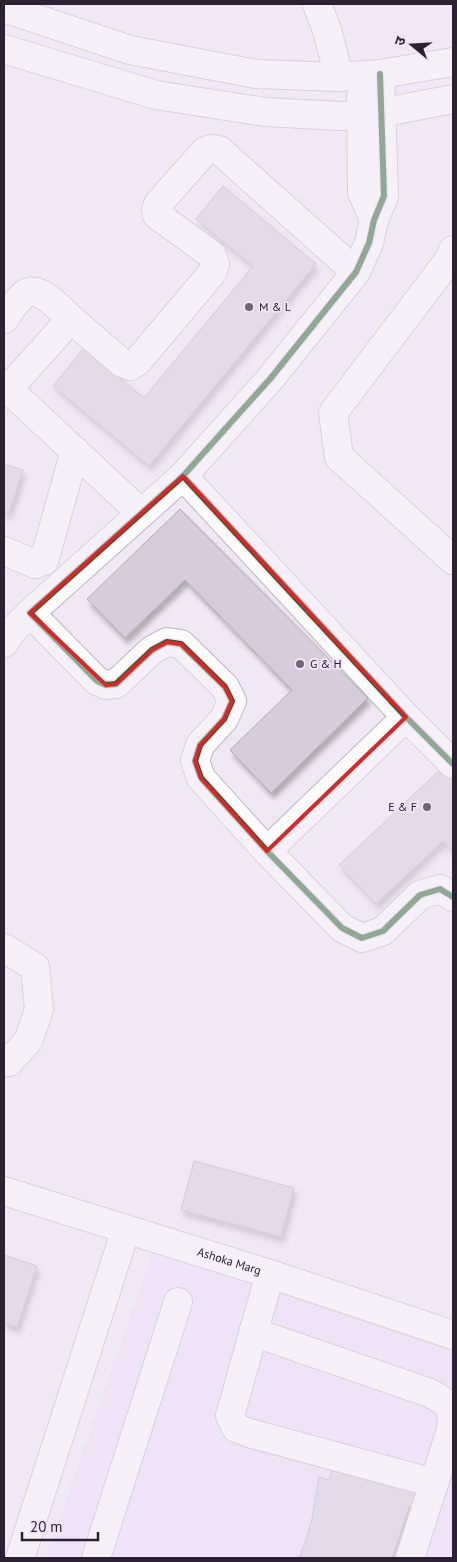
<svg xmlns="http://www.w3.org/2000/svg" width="457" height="1562" font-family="'PT Sans','Noto Sans Devanagari',sans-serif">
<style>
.built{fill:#efdbfa}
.building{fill:#d6ccdb;stroke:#b2a9b8;filter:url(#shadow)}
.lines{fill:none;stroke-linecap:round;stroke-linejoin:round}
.minor-casing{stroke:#bdb4c2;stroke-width:30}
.minor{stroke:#fdfcfd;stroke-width:28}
.cycleway-casing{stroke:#f1e4f8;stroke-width:9}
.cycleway{stroke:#1b5e20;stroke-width:6}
.marked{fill:none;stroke:#d62828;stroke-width:4;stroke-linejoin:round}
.poi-dot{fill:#716677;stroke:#f1e4f8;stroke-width:2}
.labels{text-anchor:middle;stroke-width:4;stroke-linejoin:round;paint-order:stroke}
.poi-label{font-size:12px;fill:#2c2033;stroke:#f1e4f8;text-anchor:start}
.street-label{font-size:12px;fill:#2c2033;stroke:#f1e4f8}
</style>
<defs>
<filter id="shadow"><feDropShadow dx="3" dy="5.5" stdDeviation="2.5" flood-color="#0004"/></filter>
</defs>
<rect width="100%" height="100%" fill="#f0e8f4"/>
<!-- built -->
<path class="built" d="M152,1254l301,88v216h-407z"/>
<!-- building -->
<g class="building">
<path d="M223,186l93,78 -167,202 -96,-80 31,-38 60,50 109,-132 -57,-47z"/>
<path d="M4,464l19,6 -14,43 -5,-1z"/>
<path d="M180,509l188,189 -97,95 -41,-43 62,-60 -107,-110 -60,58 -38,-39z"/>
<path d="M446,764l7,8v80l-10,-11 -67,63 -37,-39z"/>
<path d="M194,1161l100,27 -13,49 -100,-27z"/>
<path d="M4,1255l33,11 -20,61 -13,-4z"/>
<path d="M335,1461l89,26 -4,24 -11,-4 -17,51h-93l6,-15 7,-24 7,-42 10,3z"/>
</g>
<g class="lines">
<!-- minor casing -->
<g class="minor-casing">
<g id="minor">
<path d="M317,4l10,26 12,47"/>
<path d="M4,8l126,42 126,24 83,3 41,-3 73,-12"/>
<path d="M4,49l152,46 109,17 75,4 40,-3 73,-14"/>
<path d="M380,74l4,122 -10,24 -5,23 -13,29 -86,107 -87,97 223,241 47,47"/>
<path d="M361,96l1,96 12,28"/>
<path d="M453,250l-2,7 -118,156 6,44 114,103"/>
<path d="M4,319c6,-8 13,-20 21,-25 14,-10 36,16 46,25"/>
<path d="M183,476l-153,137 67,68 9,4 10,-1 36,-34 15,-8 14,2 44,43 7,14 -8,18 -24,26 -5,16 6,17 66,73 75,77 20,10 21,-7 37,-36 20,-6 13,8"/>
<path d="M141,513l-133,-124 63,-70 51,44 8,3 7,-4 75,-89 3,-9 -3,-9 -55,-40 -1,-5 2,-6 47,-53 6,-2 8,1 137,122"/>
<path d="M4,551l31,13 9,-3 31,-110"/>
<path d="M4,643l8,-12 18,-18"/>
<path d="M267,851l139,-134"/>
<path d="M4,948l31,19 4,43 -11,31 -19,21h-5"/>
<path id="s1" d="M4,1191l266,83 183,61"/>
<path d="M270,1274l-40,142 6,12 13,5 185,50"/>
<path d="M253,1332l177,61c20,11 23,14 21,37l-41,128"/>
<path d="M20,1558l106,-329"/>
<path d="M96,1558l82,-256"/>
</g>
</g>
<!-- minor -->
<use href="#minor" class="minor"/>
<!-- cycleway casing -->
<g class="cycleway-casing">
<g id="cycleway">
<path d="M380,74l4,122 -10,24 -5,23 -13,29 -86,107 -87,97 223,241 47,47"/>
<path d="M183,476l-153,137 67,68 9,4 10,-1 36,-34 15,-8 14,2 44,43 7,14 -8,18 -24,26 -5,16 6,17 66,73 75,77 20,10 21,-7 37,-36 20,-6 13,8"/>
</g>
</g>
<!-- cycleway -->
<use href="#cycleway" class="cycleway"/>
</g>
<!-- marked area -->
<path d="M0 0H457V1562H0ZM183,476l223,241 -139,134 -66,-73 -6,-17 5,-16 24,-26 8,-18 -7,-14 -44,-43 -14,-2 -15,8 -36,34 -10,1 -76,-72z" fill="#f0e8f4" fill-opacity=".55" fill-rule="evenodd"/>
<path class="marked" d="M183,476l223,241 -139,134 -66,-73 -6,-17 5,-16 24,-26 8,-18 -7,-14 -44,-43 -14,-2 -15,8 -36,34 -10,1 -76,-72z"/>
<!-- markers -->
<g class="poi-dot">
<circle cx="249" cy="307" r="5"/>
<circle cx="300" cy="664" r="5"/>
<circle cx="427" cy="807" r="5"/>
</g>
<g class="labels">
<!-- poi labels -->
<g class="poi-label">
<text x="259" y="311">M &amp; L</text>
<text x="310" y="668">G &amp; H</text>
<text x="417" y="811" text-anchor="end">E &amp; F</text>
</g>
<!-- street labels -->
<g class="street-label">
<text dy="4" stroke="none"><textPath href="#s1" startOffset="236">Ashoka Marg</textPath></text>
</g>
</g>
<!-- border -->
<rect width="457" height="1562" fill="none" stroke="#2c2033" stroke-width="10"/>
<!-- north arrow -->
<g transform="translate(412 45) rotate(288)" stroke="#f1e4f8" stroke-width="4" paint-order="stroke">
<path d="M0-4L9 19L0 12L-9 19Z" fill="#2c2033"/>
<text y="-8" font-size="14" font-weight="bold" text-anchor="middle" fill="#2c2033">उ</text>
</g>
<!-- scale -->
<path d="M22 1532v8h76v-8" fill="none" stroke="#2c2033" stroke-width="2.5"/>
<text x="30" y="1532" font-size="15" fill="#2c2033" stroke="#f1e4f8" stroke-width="4" paint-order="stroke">20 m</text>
</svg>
